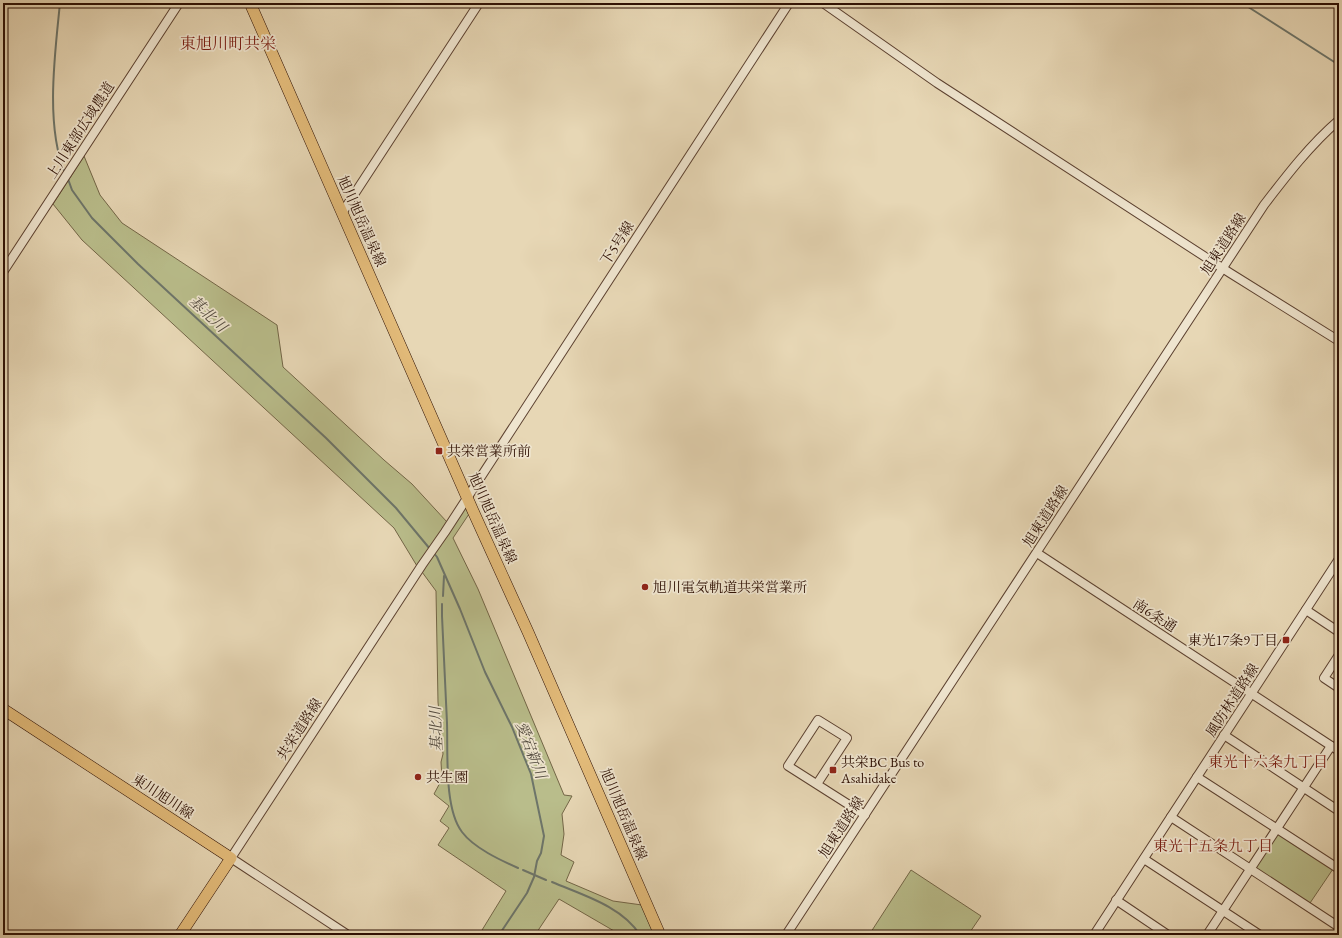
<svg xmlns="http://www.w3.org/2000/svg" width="1342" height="938" font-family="'EB Garamond','Noto Serif JP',serif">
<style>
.green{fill:#b9bd8b;stroke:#736647}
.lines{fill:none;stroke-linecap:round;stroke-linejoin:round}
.stream{stroke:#6d756a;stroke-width:2}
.minor-casing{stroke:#5c4130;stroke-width:10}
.major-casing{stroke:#2d0f03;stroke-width:12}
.minor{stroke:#efe5cf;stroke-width:8}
.major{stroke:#e4bc7a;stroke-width:11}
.poi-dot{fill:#8f2418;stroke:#efe5cf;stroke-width:1.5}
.labels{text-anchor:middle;stroke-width:3.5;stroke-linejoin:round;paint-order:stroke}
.street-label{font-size:14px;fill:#2d0f03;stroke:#efe5cf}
.poi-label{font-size:14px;fill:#2d0f03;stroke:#efe5cf;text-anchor:start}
.water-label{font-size:15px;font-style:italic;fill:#524a3f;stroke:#efe5cf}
.neighbourhood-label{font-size:15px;fill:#7a1f14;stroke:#efe5cf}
.quarter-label{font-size:16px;fill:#7a1f14;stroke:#efe5cf}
</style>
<rect width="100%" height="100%" fill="#e7d7b5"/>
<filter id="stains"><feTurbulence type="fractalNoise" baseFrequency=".005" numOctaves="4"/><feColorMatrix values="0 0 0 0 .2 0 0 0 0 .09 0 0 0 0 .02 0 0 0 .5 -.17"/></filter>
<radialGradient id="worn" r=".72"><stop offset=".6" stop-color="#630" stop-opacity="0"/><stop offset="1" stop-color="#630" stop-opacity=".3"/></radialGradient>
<!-- green -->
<g class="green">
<path d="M84,156l16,39 22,28 155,102 6,42 101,93 28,24 35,38 -30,44 -23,-38 -312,-288 -29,-36z"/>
<path d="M468,503l3,8 -18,27 25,51 86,206 8,1 -10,18 2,20 -3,21 13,7 -8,19 47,20 29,4 13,30h-34l-62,-36 -24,36h-56l27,-44 -68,-46 11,-17 -9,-7 9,-15 -15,-12 8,-15 -1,-17 2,-8 -5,-52 -2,-111 -14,-19z"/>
<path d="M1277,828l58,38 -27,40 -57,-37z"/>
<path d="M911,870l70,46 -13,19h-99z"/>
</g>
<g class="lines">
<!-- stream -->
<g class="stream">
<path d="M60,3c-5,50 -15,123 5,170"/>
<path d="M1242,3l97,62"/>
<path d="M68,179l4,11 20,28 46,46 188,174 70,70 34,41"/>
<path d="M433,552l4,5 23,52 25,63 27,55 19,47 13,62 -3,17 -4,8 -3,16 -7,16 -28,42"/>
<path d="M443,596l1,-20"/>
<path d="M442,604v12c2,36 3,71 5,107 1,29 -3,86 15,109 12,16 38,28 56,36"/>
<path d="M523,870l23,10"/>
<path d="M552,882c30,13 70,24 88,53"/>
</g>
<!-- minor casing -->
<g class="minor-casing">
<g id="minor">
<path d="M823,3l114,80 293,190 109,68"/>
<path d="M342,213l137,-210"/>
<path d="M3,272l176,-269"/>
<path d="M1037,553l302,198"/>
<path d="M1306,610l33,22"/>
<path d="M1339,655l-15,23 15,10"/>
<path d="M1224,735l115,76"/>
<path d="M1197,777l142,92"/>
<path d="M817,784l30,-46 -29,-18 -30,46 77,49"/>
<path d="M1171,817l168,110"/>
<path d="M1144,859l116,76"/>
<path d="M1116,900l52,35"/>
<path d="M348,935l-117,-77 191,-293 23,-33 344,-529"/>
<path d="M786,935l478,-730c23,-30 46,-60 75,-85"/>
<path d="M1094,935l245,-376"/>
<path d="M1207,935l124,-189"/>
</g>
</g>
<!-- major casing -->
<g class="major-casing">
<g id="major">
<path d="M250,3l223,508 55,121 132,303"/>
<path d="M3,709l228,149 -51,77"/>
</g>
</g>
<!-- minor -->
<use href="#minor" class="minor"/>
<!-- major -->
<use href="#major" class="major"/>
</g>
<!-- markers -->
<g class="poi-dot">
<rect x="435" y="447" width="8" height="8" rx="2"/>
<circle cx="645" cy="587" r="4"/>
<rect x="1282" y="636" width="8" height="8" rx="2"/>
<rect x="829" y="766" width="8" height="8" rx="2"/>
<circle cx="418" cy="777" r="4"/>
</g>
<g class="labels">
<!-- street labels -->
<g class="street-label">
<text transform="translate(80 130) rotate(-57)" y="5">上川東部広域農道</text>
<text transform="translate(362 221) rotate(66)" y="5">旭川旭岳温泉線</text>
<text transform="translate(617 243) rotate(-57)" y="5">下5号線</text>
<text transform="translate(1223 244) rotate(-57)" y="5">旭東道路線</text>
<text transform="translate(1045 516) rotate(-57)" y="5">旭東道路線</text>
<text transform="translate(493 518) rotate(66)" y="5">旭川旭岳温泉線</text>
<text transform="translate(1155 615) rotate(33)" y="5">南6条通</text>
<text transform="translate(1232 700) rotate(-57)" y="5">風防林道路線</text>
<text transform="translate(299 729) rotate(-57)" y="5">共栄道路線</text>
<text transform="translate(163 796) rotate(33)" y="5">東川旭川線</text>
<text transform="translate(624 814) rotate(67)" y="5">旭川旭岳温泉線</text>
<text transform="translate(841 827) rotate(-57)" y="5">旭東道路線</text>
</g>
<!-- poi labels -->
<g class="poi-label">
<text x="447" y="456">共栄営業所前</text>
<text x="653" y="592">旭川電気軌道共栄営業所</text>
<text x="1278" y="645" text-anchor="end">東光17条9丁目</text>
<text x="841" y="767">共栄BC Bus to<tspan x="841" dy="16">Asahidake</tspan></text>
<text x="426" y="782">共生園</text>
</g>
<!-- water labels -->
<g class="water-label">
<text transform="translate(208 314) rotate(43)" y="5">基北川</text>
<text transform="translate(436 729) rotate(-92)" y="5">基北川</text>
<text transform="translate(531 750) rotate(69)" y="5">愛宕新川</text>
</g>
<!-- neighbourhood labels -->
<g class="neighbourhood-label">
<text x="1268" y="767">東光十六条九丁目</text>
<text x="1213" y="851">東光十五条九丁目</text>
</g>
<!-- quarter labels -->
<g class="quarter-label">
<text x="228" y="49">東旭川町共栄</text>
</g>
</g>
<!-- margin -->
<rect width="1342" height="938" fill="none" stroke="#e7d7b5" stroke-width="16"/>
<rect x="4" y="4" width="1334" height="930" fill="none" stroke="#2d0f03" stroke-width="2"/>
<rect x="8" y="8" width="1326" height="922" fill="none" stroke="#2d0f03"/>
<rect width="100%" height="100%" filter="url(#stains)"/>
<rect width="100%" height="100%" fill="url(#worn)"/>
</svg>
